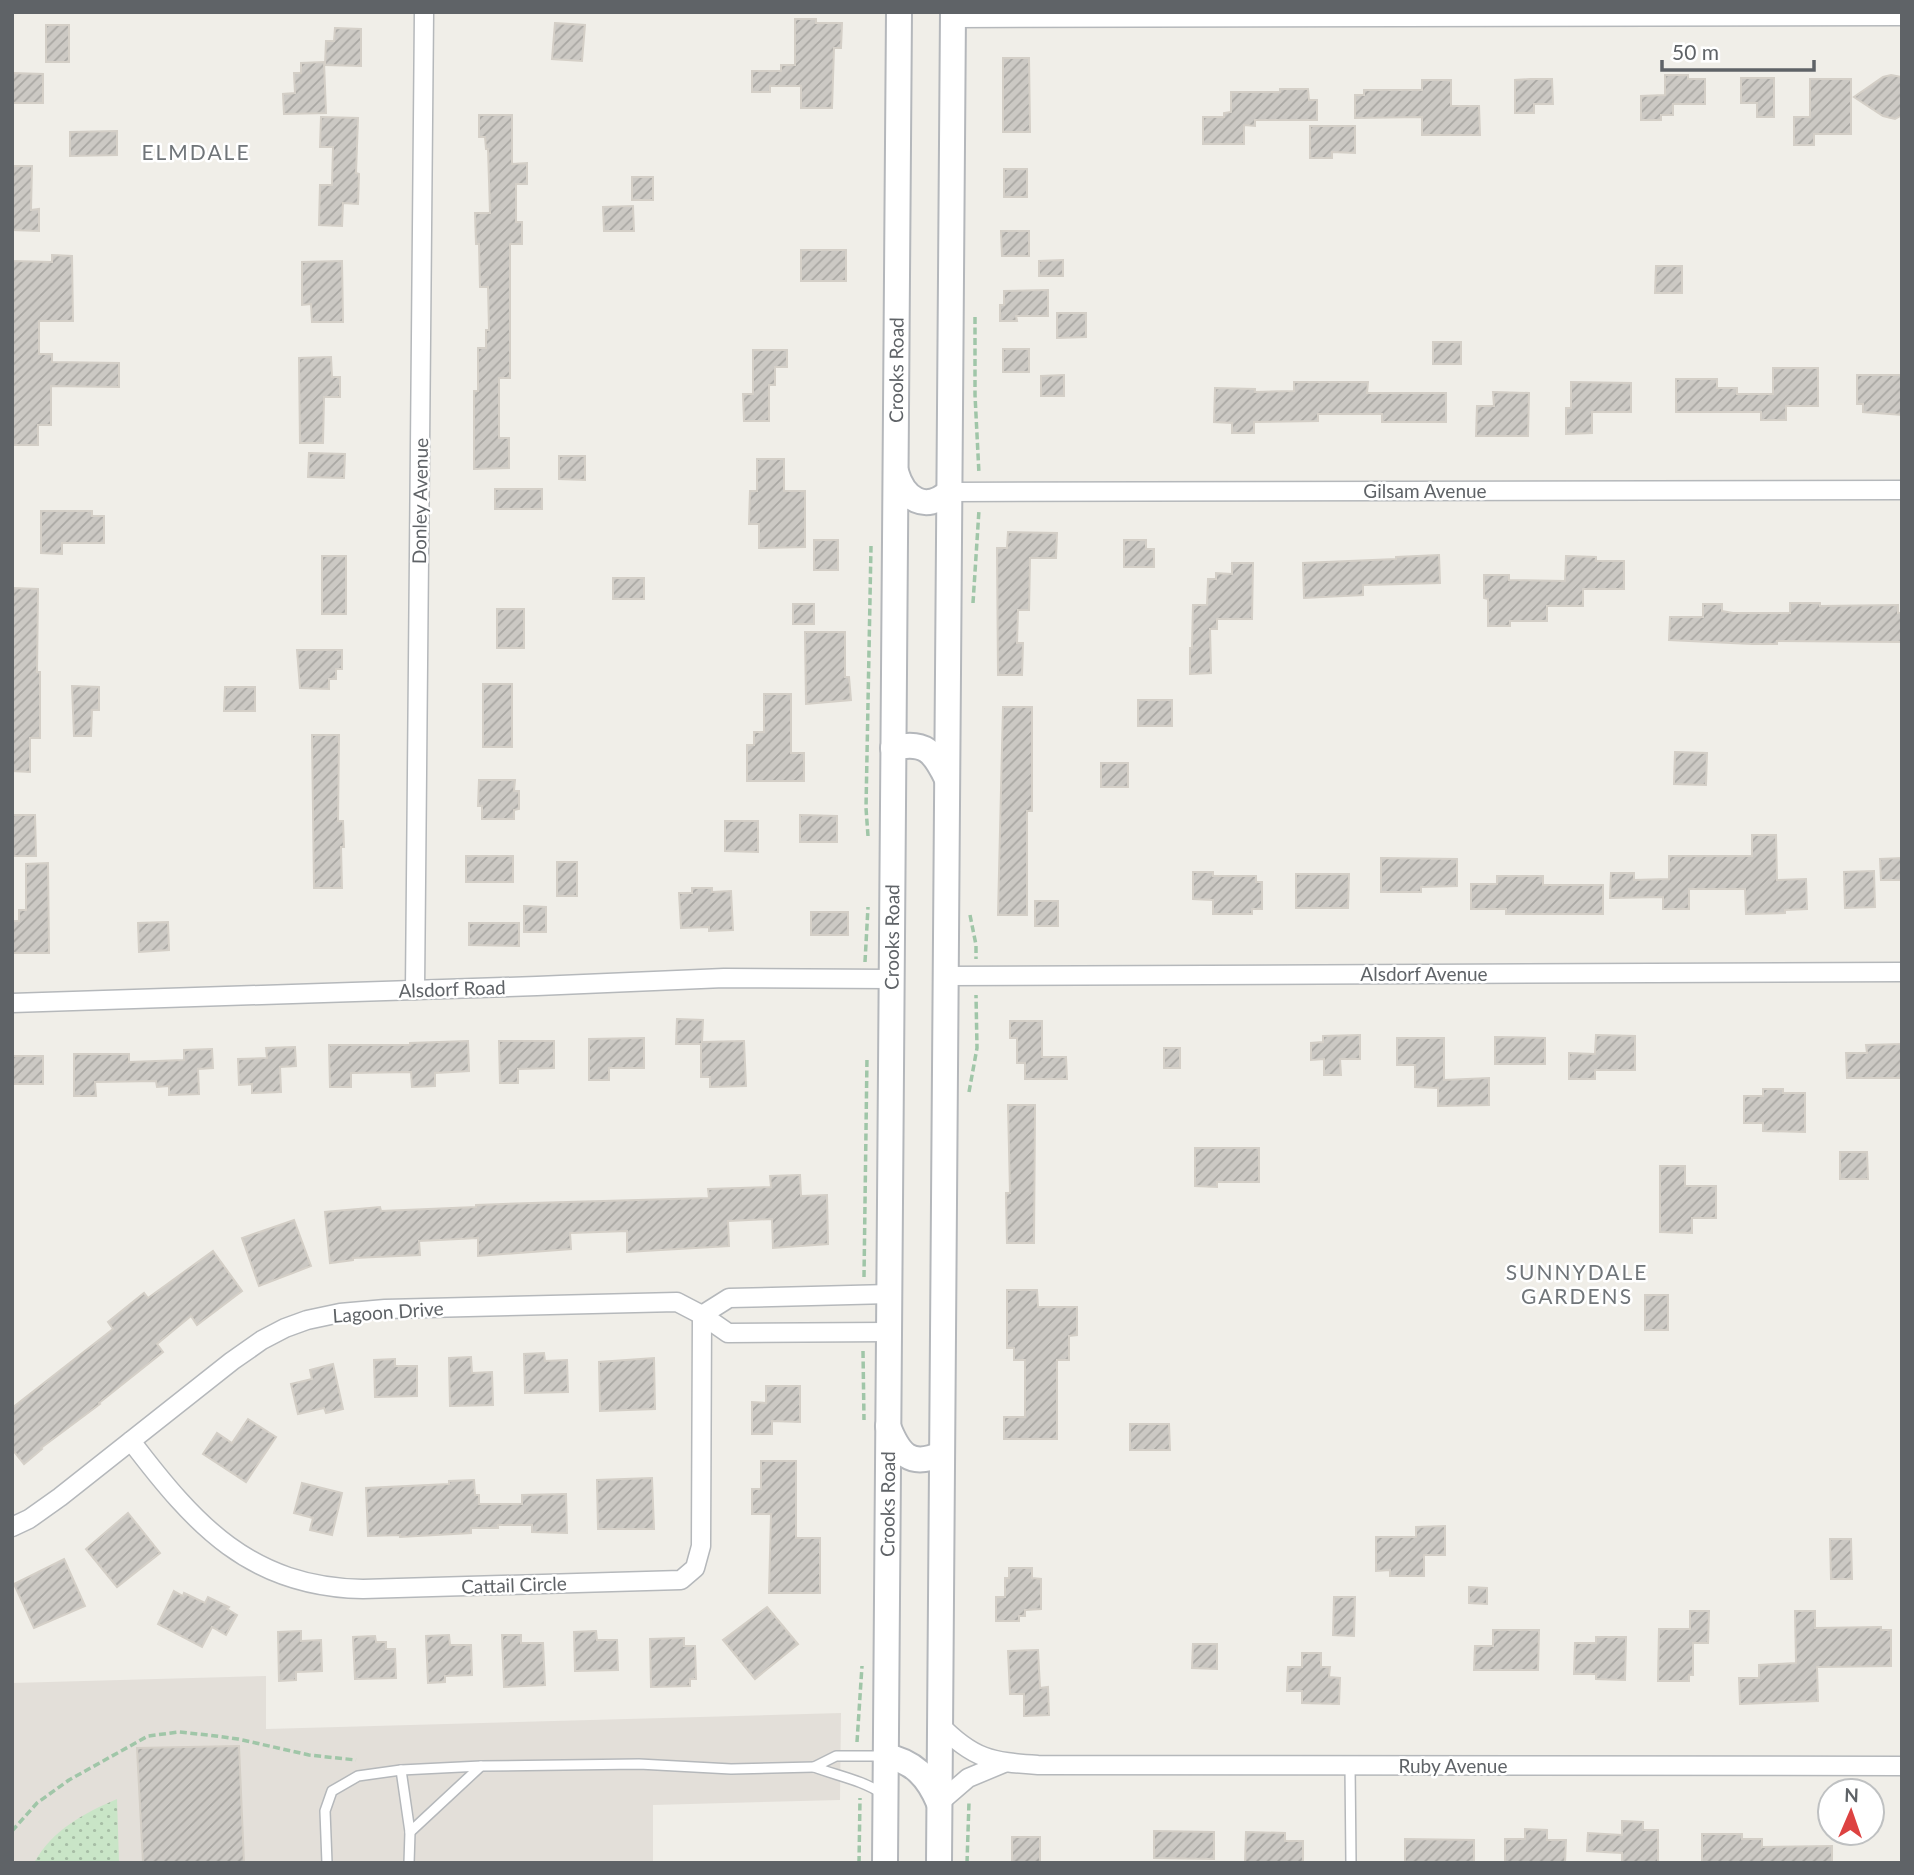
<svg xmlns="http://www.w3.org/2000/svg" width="1914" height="1875" font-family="Lato,sans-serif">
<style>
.education{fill:#e3dfd9}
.park{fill:url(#park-dots)}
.building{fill:url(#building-hatch);stroke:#d4cfc7;stroke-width:2}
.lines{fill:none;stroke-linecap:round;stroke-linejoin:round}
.service-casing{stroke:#b5b8bb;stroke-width:12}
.minor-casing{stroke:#b5b8bb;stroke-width:21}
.secondary-casing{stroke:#b4b7bb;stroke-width:28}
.path{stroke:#a0c6a8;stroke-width:3.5;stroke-dasharray:7 3.5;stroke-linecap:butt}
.service{stroke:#fff;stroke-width:9}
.minor{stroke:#fff;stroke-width:18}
.secondary{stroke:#fff;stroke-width:24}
.labels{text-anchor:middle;stroke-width:5;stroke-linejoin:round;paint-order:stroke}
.street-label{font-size:19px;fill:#5f6367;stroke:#fff}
.neighbourhood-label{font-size:21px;letter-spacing:2px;fill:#707579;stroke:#fff}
</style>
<defs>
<pattern id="park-dots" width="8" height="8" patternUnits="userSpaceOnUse" patternTransform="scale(1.75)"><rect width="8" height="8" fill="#c9e5c7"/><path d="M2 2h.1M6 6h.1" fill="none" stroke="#a6bda5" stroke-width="1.8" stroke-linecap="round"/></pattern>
<pattern id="building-hatch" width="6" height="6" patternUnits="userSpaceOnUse" patternTransform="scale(1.75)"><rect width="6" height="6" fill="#ccc9c4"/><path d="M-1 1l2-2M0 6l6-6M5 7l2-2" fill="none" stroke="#a9a7a3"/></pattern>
</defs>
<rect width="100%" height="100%" fill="#f0eee8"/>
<!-- education -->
<path class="education" d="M266,1676v53l575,-16 -1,87 -187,5v58h-641v-180z"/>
<!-- park -->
<path class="park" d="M117,1799l2,64h-85c18,-33 50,-50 83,-64z"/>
<!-- building -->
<g class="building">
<path d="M795,19h21v4h26l-1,25h-7l-2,60h-31v-22h-31v6h-18v-21h29v-6h14z"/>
<path d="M555,23l30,2 -3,36 -30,-2z"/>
<rect x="46" y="25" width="23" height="37"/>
<path d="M335,28l26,1v37l-36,-1 1,-24h8z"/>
<path d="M1003,58h26l1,74h-27z"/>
<path d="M324,62l2,51 -42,1 -1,-20 12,-1 -1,-20h7v-10z"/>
<path d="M12,73l31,1v29h-31z"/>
<path d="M1665,75h23v4h17v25h-32v11h-12v5h-20v-24l24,-1z"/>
<path d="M1891,75l11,2v38l-7,4 -12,-3 -29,-19 29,-20z"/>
<path d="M1741,78h33v39h-17v-14h-16z"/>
<path d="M1530,79h22l1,25h-19v9h-19v-33z"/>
<path d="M1810,79h41v55h-37v11h-20v-28h16z"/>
<path d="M1422,80h29v26h28l1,29h-58v-18l-67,1v-23h9v-5h58z"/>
<path d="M1280,89h28l1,11h8v20h-62v6l-11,-1v19h-41v-27h21v-4l7,-1v-20h49z"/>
<path d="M479,115h33v49l15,-1v21h-11v38h6v22h-12v134h-11v60h10v30l-35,1v-78h4v-43h8v-18h3l-1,-43h-8l-1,-43h-3l-1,-31h15l-2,-64h-2l-1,-12h-6z"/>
<path d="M321,117l37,1 -2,55 3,1 -1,30 -15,-1 -1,23 -23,-1 1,-40h12l1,-38h-13z"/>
<path d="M1310,126h45v27l-23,-1v6h-22z"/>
<path d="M117,131v24l-47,1v-24z"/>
<path d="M12,166h20l-1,44 8,-1v22l-27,-1z"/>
<rect x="1004" y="169" width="23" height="28"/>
<rect x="632" y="177" width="21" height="23"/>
<path d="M633,206l1,25h-30l-1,-24z"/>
<path d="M1001,231h28v25h-27z"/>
<rect x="801" y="250" width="45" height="31"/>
<path d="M52,255l20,1 1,65h-34v33h13v8l67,1v24l-68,-1v39h-13v20h-26v-184l40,1z"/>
<path d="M1063,260v16h-24v-15z"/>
<path d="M342,261l1,61h-31l-1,-18 -9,1v-43z"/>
<path d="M1656,266h26v27h-27z"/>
<path d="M1048,290v26h-32l1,5h-17v-16h4v-14z"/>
<path d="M1057,313h29v24l-29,1z"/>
<rect x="1433" y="342" width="28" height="22"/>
<rect x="1003" y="349" width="26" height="23"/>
<path d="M753,350h34v17h-12v18h-6v36h-25l-1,-27h10z"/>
<path d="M331,357l1,20h8v20h-16l-1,46h-23l-1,-85z"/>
<path d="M1773,368h45v38h-32v14h-25v-8h-85v-33h41v9h20v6h36z"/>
<path d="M1064,375v21h-23v-20z"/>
<path d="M1857,375h45v40l-39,-3v-8h-6z"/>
<path d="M1294,382h74l-1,11h79v29h-64v-8h-64v7l-64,1v11h-22v-10l-18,-1 1,-34 40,1v3l39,-1z"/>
<path d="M1571,382l60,1v29h-39v21l-26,1v-26h5z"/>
<path d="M1493,392l36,1 -1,43h-52l1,-30h17z"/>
<path d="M309,453l36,1 -1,24 -36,-1z"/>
<path d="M559,456h26v24l-26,-1z"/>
<path d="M757,459h27v32h21v56l-46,1v-24h-10l1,-33h7z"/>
<rect x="495" y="489" width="47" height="20"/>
<path d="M41,511h51v5h12v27h-42v11l-21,-1z"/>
<path d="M1008,532l49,1 -1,25h-26l-1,52h-11l-1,33h6l-1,32h-24l-1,-127h10z"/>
<rect x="814" y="540" width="24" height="30"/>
<path d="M1124,540h22v9h8v18h-30z"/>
<path d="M1439,555l1,28 -77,2v10l-59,3 -1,-35 93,-4v-2z"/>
<rect x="322" y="556" width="24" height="58"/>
<path d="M1566,556l30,1v4h28v28h-41v17h-36v15h-37v5h-22v-27l-4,-1v-23h25v5l56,1z"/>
<path d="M1232,563h21l-1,56h-35v10h-7l1,44 -21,1v-26h2l1,-43h14l1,-26h8v-6l16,1z"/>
<rect x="613" y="578" width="31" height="21"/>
<path d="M12,588l26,1 -1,83h3v66h-10v34l-18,-1z"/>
<path d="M1790,603h30v3l78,-1v8h4v29l-125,-1v3h-25l-83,-4 1,-23h33v-13h19v7l11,2h57z"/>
<rect x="793" y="604" width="21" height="20"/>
<rect x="497" y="609" width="27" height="39"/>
<path d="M805,632h40v45h4l2,23 -45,4z"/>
<path d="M297,650h45v19h-6v10h-7v10l-29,-1z"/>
<rect x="483" y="684" width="29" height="63"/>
<path d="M72,686l27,1v23h-7l-1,26h-17z"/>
<path d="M225,687h30v24h-31z"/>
<path d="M764,694h27v59h13v28h-57v-36h7v-13h10z"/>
<rect x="1138" y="700" width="34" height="26"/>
<path d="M1003,707h29v104h-5v104h-29z"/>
<path d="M312,735h27l-1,86h5l1,26h-3l1,41h-28z"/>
<path d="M1675,752l32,1 -1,32 -32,-1z"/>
<rect x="1101" y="763" width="27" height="24"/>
<path d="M479,780h36l-1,11h5v18l-5,1v9h-32v-13h-4z"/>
<path d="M12,815h23l1,41h-24z"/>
<path d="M800,815l37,1v26h-37z"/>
<path d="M725,821h33v31l-33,-1z"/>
<path d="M1752,835h24l1,45 29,-1 1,30 -22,1v3l-39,1 -1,-25h-56v20h-26v-12l-53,1 1,-25h23v7l35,-1v-23h83z"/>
<rect x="466" y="856" width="47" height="26"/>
<path d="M1381,858l76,1v27l-36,1v5h-40z"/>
<path d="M1902,858v22h-21l-1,-21z"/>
<rect x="557" y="862" width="20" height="34"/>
<path d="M48,863l1,90h-37v-32h7v-11h7v-46z"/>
<path d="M1874,871l1,36 -30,1 -1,-36z"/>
<path d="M1193,872h20v4h43v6h6v27h-10v5h-39v-14l-20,-1z"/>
<path d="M1296,874h53l-1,34h-52z"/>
<path d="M1497,876h46v9h60v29h-97v-5h-35v-25h26z"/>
<path d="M692,888h20v4l19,-1 2,39 -24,1v-4l-28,1 -2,-35h13z"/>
<rect x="1035" y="901" width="23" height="25"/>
<path d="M524,906l22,1v25h-22z"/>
<rect x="811" y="912" width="37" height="23"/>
<path d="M168,922l1,28 -30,2 -1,-29z"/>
<path d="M469,923h50v23l-50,-1z"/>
<path d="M677,1019l26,1 -1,22 42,-1 2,45 -36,1v-10h-9v-33h-25z"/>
<path d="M1010,1021h32v36h24l1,22h-42v-16h-8v-25h-7z"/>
<path d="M1360,1035v24h-20l1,16h-17v-16l-13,1v-17l12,-1v-6z"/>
<path d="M1596,1035l39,1v34h-40v9h-26v-26l26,1z"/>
<path d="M1495,1037l50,1v26h-50z"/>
<path d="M644,1038v30h-35v12h-20v-41z"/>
<path d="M1397,1038h47v42l45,-2v27l-51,1v-18l-23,-1v-22h-18z"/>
<path d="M468,1041l1,30 -34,2v13l-23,1 -1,-15 -60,1v14h-21l-1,-42h81v-2z"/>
<path d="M499,1041h55v27l-36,1v14h-18z"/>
<path d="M1902,1044v34h-55l-1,-25h21l-1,-8z"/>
<path d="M295,1047l1,19 -16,1 1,25 -29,1v-9l-13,1 -1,-26 29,-1 -1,-10z"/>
<rect x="1164" y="1048" width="16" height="20"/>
<path d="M212,1049l1,19 -15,1 1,25 -30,1v-9l-12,1 -1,-6 -61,1 1,14h-22v-42h55v8l55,-2v-10z"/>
<rect x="12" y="1056" width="31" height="28"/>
<path d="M1763,1089h20v4h22v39l-42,-1v-8h-19v-27h19z"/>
<path d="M1008,1105h27l-1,138h-27l-1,-50h4z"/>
<path d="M1195,1148h64v34h-42v5l-22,-1z"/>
<path d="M1840,1152h27l1,27h-28z"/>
<path d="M1660,1166h25v20h31v32h-24v15l-32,-1z"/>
<path d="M800,1175l1,21 26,-1 1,49 -55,4 -1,-29 -44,2 1,25 -102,6v-21l-57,2 1,16 -93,7v-18l-59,3 1,14 -67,3v2l-23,3 -5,-51 55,-5 1,4 95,-4v-2l56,-2 177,-5 -1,-9 63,-2 -1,-11z"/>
<path d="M294,1220l17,46 -52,20 -17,-48z"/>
<path d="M213,1251l29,40 -45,34 -6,-9 -34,28 6,8 -64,51 1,1 -59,44 1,1 -18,15 -12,-15v-41l101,-79 -5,-7 36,-29 4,5z"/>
<path d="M1007,1290h30l1,17h39v28l-8,1v24h-12v79h-53v-22h21v-57h-11v-12h-7z"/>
<rect x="1645" y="1295" width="23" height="35"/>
<path d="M544,1353l1,8 22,-1 1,32 -43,1 -1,-39z"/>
<path d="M471,1357l1,16 20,-1 1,33 -43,1 -1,-48z"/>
<path d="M654,1358l1,51 -55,2 -1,-49z"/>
<path d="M395,1359v7h22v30l-42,1 -1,-37z"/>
<path d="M333,1364l10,45 -17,4 -2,-5 -26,6 -7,-30 21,-5 -2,-9z"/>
<path d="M766,1386h34v36l-28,-1v13h-20v-32l14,1z"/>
<path d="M248,1419l28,18 -30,45 -43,-28 14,-21 15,10z"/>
<path d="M1130,1424h39l1,26h-40z"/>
<path d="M761,1461h35v77h24v55h-51l2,-79h-19v-25h9z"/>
<path d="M652,1478l2,51h-56l-1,-49z"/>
<path d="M474,1480l1,15h4v9h43v-9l44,-1 1,39 -35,-1v-7h-34v3h-27v5l-71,4v-2l-32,1 -2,-48 83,-4v-3z"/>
<path d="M302,1483l40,10 -10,42 -22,-5 3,-12 -19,-5z"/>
<path d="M128,1513l32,40 -43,34 -31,-38z"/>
<path d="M1445,1526v29h-21v21h-34v-6l-14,1v-34h40v-10z"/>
<path d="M1830,1539h21l1,40h-21z"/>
<path d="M64,1559l21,47 -51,22 -20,-44z"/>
<path d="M1009,1568h23v10l9,1v30l-16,1v6h-6v5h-23v-24h9v-19h4z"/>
<path d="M1469,1587l18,1v16l-18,-1z"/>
<path d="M174,1591l9,5 1,-3 21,10 3,-6 21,10 -2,2 10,6 -11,20 -14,-8 -10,20 -44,-23z"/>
<path d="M1334,1597h21l-1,39 -21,-1z"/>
<path d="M767,1607l31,37 -43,35 -32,-39z"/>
<path d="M1690,1611h19l-1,32h-15v32h-4v6h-31l1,-52h31z"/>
<path d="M1795,1611h20v17l66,-1v3h10v36l-74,1 1,34 -78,3 -1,-26h20v-13l37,-2z"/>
<path d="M1493,1630h46l-1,40h-64l1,-24h18z"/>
<path d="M301,1631v10l20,-1 1,31 -26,1v8l-17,1 -1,-49z"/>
<path d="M596,1631l1,9h20l1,30 -43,1 -1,-39z"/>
<path d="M449,1635l1,10h21l1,30 -27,1v6l-17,1 -2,-47z"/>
<path d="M502,1635h19v8h22l2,42 -41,2z"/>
<path d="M375,1636l1,6h10v7h9l1,29 -41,1 -2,-42z"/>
<path d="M1596,1637h30l-1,43 -29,-1v-5h-22l1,-31h21z"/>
<path d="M684,1638v8h11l1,33h-6v7l-39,1 -1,-48z"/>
<path d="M1193,1644h24v25l-25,-1z"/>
<path d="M1038,1650l2,38 8,-1 1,28 -25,1v-22h-14l-2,-43z"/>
<path d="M1302,1653h19v14h9l-1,10 11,1 -1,26 -37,-1v-12h-15l1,-24h14z"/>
<path d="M239,1746l5,117h-101l-6,-115z"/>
<path d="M1622,1821l21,1v8h15v33h-36v-10l-35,-2 1,-18 34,2z"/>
<path d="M1525,1829l22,1v10h19l-1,23h-60v-24h20z"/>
<path d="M1154,1831l60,1v27l-60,-1z"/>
<path d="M1246,1832l39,1v8h18v22h-58z"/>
<path d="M1702,1834h40v5h20v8l70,-1v17h-130z"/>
<rect x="1012" y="1837" width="28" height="26"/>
<path d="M1405,1839l69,1v23h-69z"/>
</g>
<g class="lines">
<!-- service casing -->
<g class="service-casing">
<g id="service">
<path d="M1350,1766l1,97"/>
<path d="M401,1770l9,62 71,-66"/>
<path d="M883,1794c-21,-14 -45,-18 -69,-27l22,-11h48"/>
<path d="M327,1863l-2,-52 7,-20 26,-15 43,-6 80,-4 158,-2 92,5 83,-2"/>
<path d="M409,1863l1,-31"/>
</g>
</g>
<!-- minor casing -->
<g class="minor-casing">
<g id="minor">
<path d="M953,18l949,-2"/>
<path d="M949,492l953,-2"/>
<path d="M946,976l956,-4"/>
<path d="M415,990l9,-978"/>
<path d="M12,1003l525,-17 187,-8 167,1"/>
<path d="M702,1315l27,-17 161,-4"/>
<path d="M131,1441c64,84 119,146 232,148l318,-9 14,-12 6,-22 1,-231"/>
<path d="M12,1527l17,-8 31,-22 172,-136 30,-21 23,-12 22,-8 33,-7 45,-4 292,-7 25,13 26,18 161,-1"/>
<path d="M939,1724c34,35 52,38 99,41l864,1"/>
<path d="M939,1803l29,-25 36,-15"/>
</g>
</g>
<!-- secondary casing -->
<g class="secondary-casing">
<g id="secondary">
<path d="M896,472c8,27 29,41 53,20"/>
<path d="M893,748c32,-8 41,4 54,31"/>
<path d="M888,1426c11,28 22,42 53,28"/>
<path d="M885,1756c29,5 43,21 54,47"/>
<path id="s1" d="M885,1863l14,-1851"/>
<path d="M939,1863l14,-1851"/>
</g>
</g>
<!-- path -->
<g class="path">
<path d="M975,317v78l4,79"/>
<path d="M973,603l6,-93"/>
<path d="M868,836l-2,-28 5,-262"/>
<path d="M970,915l6,30v14"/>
<path d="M865,962l3,-55"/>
<path d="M969,1092l8,-44 -1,-53"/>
<path d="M864,1277l3,-220"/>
<path d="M863,1351l1,69"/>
<path d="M857,1742l5,-76"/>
<path d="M12,1831l25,-28 32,-23 79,-44 31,-4 29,3 30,4 71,16 47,5"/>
<path d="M859,1863l1,-65"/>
<path d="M967,1863l2,-61"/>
</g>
<!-- service -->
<use href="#service" class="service"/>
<!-- minor -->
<use href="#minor" class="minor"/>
<!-- secondary -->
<use href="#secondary" class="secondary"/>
</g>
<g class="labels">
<!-- street labels -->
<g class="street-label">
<text dy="7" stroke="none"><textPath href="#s1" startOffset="1493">Crooks Road</textPath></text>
<text x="1425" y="498">Gilsam Avenue</text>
<text transform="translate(420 501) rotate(-89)" y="7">Donley Avenue</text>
<text dy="7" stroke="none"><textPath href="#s1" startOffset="926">Crooks Road</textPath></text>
<text x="1424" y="981">Alsdorf Avenue</text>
<text transform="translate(452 989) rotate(-2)" y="7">Alsdorf Road</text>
<text transform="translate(388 1312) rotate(-4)" y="7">Lagoon Drive</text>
<text dy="7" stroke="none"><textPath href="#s1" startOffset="359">Crooks Road</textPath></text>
<text transform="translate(514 1585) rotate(-2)" y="7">Cattail Circle</text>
<text x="1453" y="1773">Ruby Avenue</text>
</g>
<!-- neighbourhood labels -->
<g class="neighbourhood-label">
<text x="196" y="160">ELMDALE</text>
<text x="1577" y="1280">SUNNYDALE<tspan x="1577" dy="24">GARDENS</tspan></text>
</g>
</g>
<!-- border -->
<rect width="1914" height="1875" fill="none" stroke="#5f6367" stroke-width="28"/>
<!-- north arrow -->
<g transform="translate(1851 1812) rotate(2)"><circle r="33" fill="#ffffff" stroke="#bfc1c2" stroke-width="2"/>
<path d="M0-5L12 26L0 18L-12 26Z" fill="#dd4241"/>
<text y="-10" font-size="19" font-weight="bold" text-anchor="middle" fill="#5f6367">N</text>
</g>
<!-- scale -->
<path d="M1662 60v10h152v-10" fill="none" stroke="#5f6367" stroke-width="3.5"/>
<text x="1672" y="60" font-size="21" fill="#5f6367" stroke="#ffffff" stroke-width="5" paint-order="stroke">50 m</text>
</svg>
